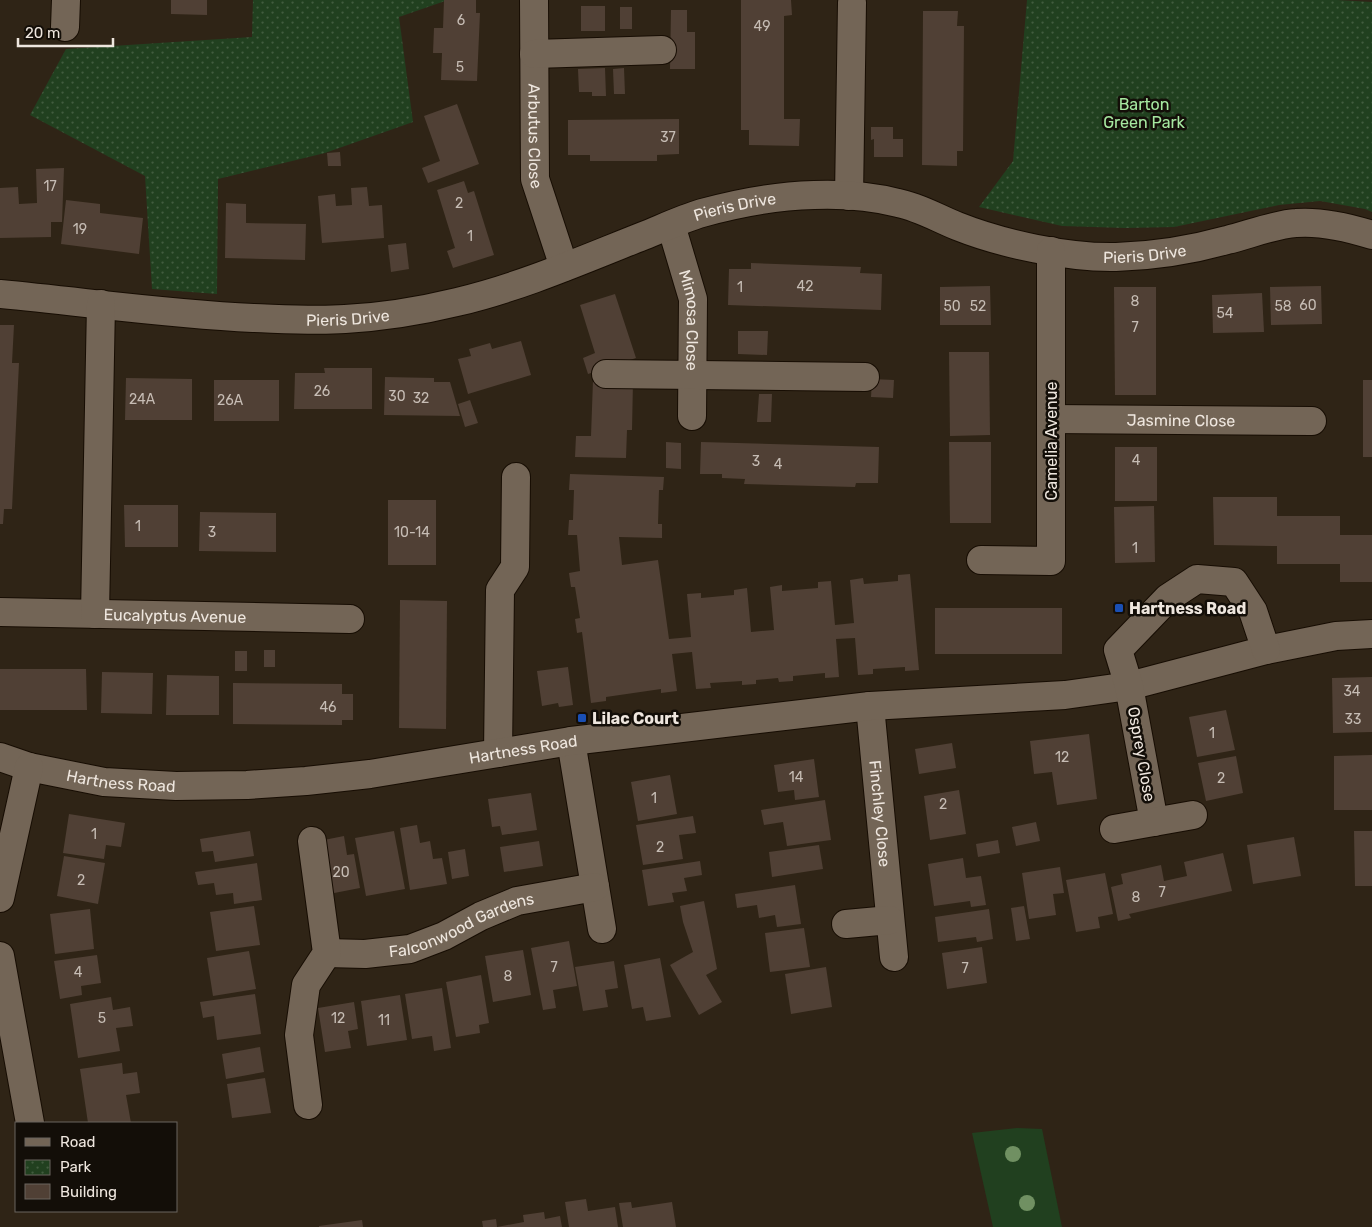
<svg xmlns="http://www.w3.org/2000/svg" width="1372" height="1227" font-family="Rubik,sans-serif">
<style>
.grass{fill:#21401f}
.park{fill:url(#park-dots)}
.building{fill:#504035}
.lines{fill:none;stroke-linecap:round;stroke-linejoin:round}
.minor-casing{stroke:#170d03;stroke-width:30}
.minor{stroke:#736556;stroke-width:28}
.tree{fill:#709062}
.transit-dot{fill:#1a4fb4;stroke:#130e08;stroke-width:2}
.labels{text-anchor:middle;stroke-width:5;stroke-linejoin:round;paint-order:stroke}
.number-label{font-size:14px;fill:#c6bcb4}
.park-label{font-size:16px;fill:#a6e8a0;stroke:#130e08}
.street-label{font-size:16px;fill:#eee6de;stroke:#130e08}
.poi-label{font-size:16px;font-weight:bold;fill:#eee6de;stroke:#130e08;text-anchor:start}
</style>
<defs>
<pattern id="park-dots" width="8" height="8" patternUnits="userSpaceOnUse" patternTransform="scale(1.25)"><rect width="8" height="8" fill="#21401f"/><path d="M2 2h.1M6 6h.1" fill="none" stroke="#425c3f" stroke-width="1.8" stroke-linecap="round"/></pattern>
</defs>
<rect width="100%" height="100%" fill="#2f2416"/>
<!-- grass -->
<path class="grass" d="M1017,1128l25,1 20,98h-69l-21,-94z"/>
<!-- park -->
<g class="park">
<path d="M253,0h195l-49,17 14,105 -88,31 -107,26 -1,115 -65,-5 -7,-113 -115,-61 36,-66 186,-12z"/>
<path d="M1027,0h310l35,2v210l-7,-3 -45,-8 -41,4 -105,22 -49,1 -63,-2 -83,-19 34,-46z"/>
</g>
<!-- building -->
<g class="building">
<path d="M171,0h36v15l-36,-1z"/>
<path d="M444,0h32v13h4l-3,68 -36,-1 1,-27h-9l1,-25h9z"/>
<path d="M741,0h50l1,15 -8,1v103h16l-1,27 -50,-1v-15h-8z"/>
<rect x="581" y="6" width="24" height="25"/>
<rect x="620" y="7" width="12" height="22"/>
<path d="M671,10h16v22h8v37h-25z"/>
<path d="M923,11h35l-1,15h7l-1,125h-6v15l-35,-1z"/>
<path d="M605,68l1,28h-14v-4h-13l-1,-23z"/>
<path d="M624,68l1,26h-11l-1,-25z"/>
<path d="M457,104l22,60 -51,19 -6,-15 18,-7 -16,-45z"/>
<path d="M679,119v35l-22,1v6h-67v-6h-22v-35z"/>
<path d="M871,127h22v12h10v18h-29v-18l-3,1z"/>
<path d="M340,152l1,14h-13l-1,-13z"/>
<path d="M64,168l-2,54h-11v15l-51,1v-50l18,-1 1,17 18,-1 -1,-34z"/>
<path d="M464,181l4,12 6,-2 20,64 -41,13 -6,-17 8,-3 -18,-58z"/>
<path d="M367,187l2,19 13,-1 2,33 -62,5 -4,-47 17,-2 1,12 16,-1 -1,-17z"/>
<path d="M66,200l34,4v9l43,5 -4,36 -78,-10z"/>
<path d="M226,203l20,1v19l60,1 -1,36 -80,-2z"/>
<path d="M406,243l3,26 -18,3 -3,-27z"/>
<path d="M751,263l110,4 -1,6 22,1 -1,36 -153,-5 1,-36h22z"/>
<path d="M990,286l1,39h-51v-38z"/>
<path d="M1321,286l1,38 -51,1 -1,-38z"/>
<path d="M1114,287h42v108h-41z"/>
<path d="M1262,293l2,39 -51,1 -1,-38z"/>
<path d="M615,294l21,64 -48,16 -5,-16 12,-5 -15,-48z"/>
<path d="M0,325h14l-2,38h7l-7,146h-8l-1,15h-3z"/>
<path d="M738,331h30l-1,24 -29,-1z"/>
<path d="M521,341l10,34 -63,19 -10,-35 13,-3 -2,-7 21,-6 2,6z"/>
<path d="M949,352h40l1,83 -40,1z"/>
<path d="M324,368h48v41h-78l1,-36h30z"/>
<path d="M385,377l49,1v4h16l10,34 -76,-1z"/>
<path d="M126,378l66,1v41h-67z"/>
<path d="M872,379l22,1 -1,18 -22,-1z"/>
<rect x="214" y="380" width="65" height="41"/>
<path d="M593,380l40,1 -1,49h-5l-1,28 -51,-1 1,-21h15z"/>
<rect x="1363" y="380" width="9" height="77"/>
<path d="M759,394h13l-1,28h-14z"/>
<path d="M470,400l8,23 -13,4 -7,-23z"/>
<path d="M666,442l15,1v26l-15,-1z"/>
<path d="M701,442l178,5 -1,36h-22l-1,4 -111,-3 1,-5 -23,-1v-4h-22z"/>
<path d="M949,442h42v81h-41z"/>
<rect x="1115" y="447" width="42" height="54"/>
<path d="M570,474l94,3 -1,13h-4l-1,34h4v14l-43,-1 3,28 36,-5 11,79 22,-2 -4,-43 14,-1v5l33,-3v-5l13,-2 4,44 23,-2 -4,-43 12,-2v6l36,-3v-6l13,-1 4,44 19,-2 -4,-43 13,-2 1,6 34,-3v-6l12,-1 9,96 -14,1v-4l-32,2v5l-15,1 -3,-37 -19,1 3,38 -14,1v-5l-32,3v5l-14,1 -1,-4 -22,2v4l-14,1v-4l-32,2 1,5 -15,1 -4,-37 -20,2 5,37 -16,2v-4l-55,8v4l-15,2 -9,-71 -5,1 -2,-14 5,-1 -5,-31h-4l-2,-14 11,-2 -3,-36h-9l1,-15h4l1,-30h-5z"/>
<path d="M1213,497h64v19h63v19h32v47h-32v-18h-63v-18l-63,-1z"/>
<rect x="388" y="500" width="48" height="65"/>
<path d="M124,505h54v42h-53z"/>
<path d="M1154,506l1,56 -40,1 -1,-56z"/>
<path d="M200,512l76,1v39l-77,-1z"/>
<path d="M400,600l47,1 -1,128 -47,-1z"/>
<rect x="935" y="608" width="127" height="46"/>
<rect x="264" y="650" width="11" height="17"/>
<rect x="235" y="651" width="12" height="20"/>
<path d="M568,667l5,38 -14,2 -1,-4 -16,3 -5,-35z"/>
<path d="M0,669h86l1,41h-87z"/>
<path d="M102,672l51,1 -1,41 -51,-1z"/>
<path d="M167,675l52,1v39h-53z"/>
<path d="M1372,677v55l-39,1 -1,-55z"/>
<path d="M233,683l109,1v10h11v26h-11v5l-109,-1z"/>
<path d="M1226,710l9,40 -38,7 -8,-40z"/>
<path d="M1089,734l8,65 -40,6 -5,-33 -18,2 -4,-33z"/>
<path d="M952,743l4,25 -37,6 -4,-25z"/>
<path d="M1372,755v55h-38v-54z"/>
<path d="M1236,756l7,37 -37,8 -8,-38z"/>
<path d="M814,759l5,38 -24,3 -1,-10 -16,2 -4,-27z"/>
<path d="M670,775l7,39 -39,7 -7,-39z"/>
<path d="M959,790l7,44 -36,6 -6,-44z"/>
<path d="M531,793l6,37 -35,5 -2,-9 -8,1 -4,-28z"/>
<path d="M825,800l6,40 -44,6 -4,-24 -19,3 -3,-15z"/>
<path d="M69,814l56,9 -4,24 -15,-2 -2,14 -41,-6z"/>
<path d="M693,816l3,17 -17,2 4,24 -40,6 -7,-40z"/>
<path d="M1036,822l4,19 -24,5 -4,-19z"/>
<path d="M417,825l3,18 10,-2 3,18 9,-1 5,26 -37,6 -10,-62z"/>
<path d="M250,831l4,25 -39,6 -2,-11 -11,1 -2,-13z"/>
<path d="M394,831l11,58 -39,7 -11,-58z"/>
<path d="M1354,831h18v55h-17z"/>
<path d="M344,836l3,19 7,-1 6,34 -31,6 -10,-53z"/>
<path d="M1294,837l7,39 -48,8 -6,-39z"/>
<path d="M998,840l2,13 -22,4 -2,-13z"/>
<path d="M539,841l4,25 -39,6 -4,-25z"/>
<path d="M819,845l4,24 -51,8 -3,-25z"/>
<path d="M465,849l4,27 -17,3 -4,-27z"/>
<path d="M1223,853l9,38 -103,23 2,4 -13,3 -7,-34 12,-3 -2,-10 40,-9 3,16 23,-5 -3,-14z"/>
<path d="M64,856l41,7 -7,41 -41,-8z"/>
<path d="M963,858l3,20 15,-2 5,29 -15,2 -1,-6 -36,5 -6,-42z"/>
<path d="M700,861l2,14 -18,3 3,13 -15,2 2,9 -26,4 -6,-36z"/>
<path d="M257,863l5,37 -28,4 -1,-11 -17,2 -2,-12 -16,2 -3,-13z"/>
<path d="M1060,867l4,26 -11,1 3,21 -27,4 -7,-46z"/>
<path d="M1105,873l8,41 -15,3 2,11 -24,4 -10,-52z"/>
<path d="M795,885l6,39 -24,3 -2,-12 -16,3 -2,-13 -20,3 -2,-14z"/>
<path d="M704,901l13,68 -11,6 16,27 -23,13 -29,-50 23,-13 -10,-30 -3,-16z"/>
<path d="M254,906l6,39 -44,6 -6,-39z"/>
<path d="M1024,906l6,33 -14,2 -5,-33z"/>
<path d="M90,909l4,40 -39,5 -5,-40z"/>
<path d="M989,909l4,30 -16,3 -1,-5 -38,5 -3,-25z"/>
<path d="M804,928l6,39 -40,5 -5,-39z"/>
<path d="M569,941l8,45 -24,4 3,18 -13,2 -12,-62z"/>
<path d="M982,947l5,36 -40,6 -5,-36z"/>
<path d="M523,950l8,45 -38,7 -8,-46z"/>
<path d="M249,951l7,38 -43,7 -6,-38z"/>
<path d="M97,955l4,28 -20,3 1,9 -22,4 -6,-38z"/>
<path d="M660,958l11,59 -25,4 -3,-14 -11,2 -8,-44z"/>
<path d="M614,961l4,27 -13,2 3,17 -25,4 -8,-44z"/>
<path d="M826,967l6,40 -41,7 -6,-40z"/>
<path d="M481,975l8,48 -10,2 1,8 -24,4 -10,-55z"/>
<path d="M442,988l9,60 -17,3 -2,-15 -20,3 -7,-45z"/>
<path d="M255,994l6,40 -44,6 -3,-24 -11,2 -3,-16z"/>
<path d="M400,995l7,45 -40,6 -6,-45z"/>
<path d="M111,997l2,13 17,-3 3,19 -17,2 4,23 -42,7 -8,-54z"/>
<path d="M354,1002l4,27 -10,2 3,17 -26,4 -7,-44z"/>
<path d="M260,1047l4,25 -38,7 -4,-25z"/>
<path d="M122,1063l1,11 14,-2 3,21 -14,2 5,28h-43l-8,-54z"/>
<path d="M265,1078l6,35 -39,5 -5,-34z"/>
<path d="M586,1199l2,12 27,-4 3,20h-49l-4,-25z"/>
<path d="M631,1202l1,6 40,-6 4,25h-53l-4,-24z"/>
<path d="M544,1212l1,7 15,-3 2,11h-65l27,-5 -1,-7z"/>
<path d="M496,1219l1,8h-14l-1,-6z"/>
<path d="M362,1220l1,7h-44v-1z"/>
</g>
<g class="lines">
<!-- minor casing -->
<g class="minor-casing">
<g id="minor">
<path id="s1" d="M534,0l1,179 29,88"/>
<path d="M65,27l1,-27"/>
<path d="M534,54l128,-4"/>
<path d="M849,196l3,-193"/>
<path id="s2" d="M671,225l22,74 -1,117"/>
<path id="s3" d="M0,294c85,8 169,20 253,24 31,1 62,3 92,1 37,-2 75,-8 112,-17 64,-15 125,-42 186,-66 20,-8 39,-17 59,-23 36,-10 74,-17 112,-18 28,-1 57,1 84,8 21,4 39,15 59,23 45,18 111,32 159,31 37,-1 75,-7 111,-17 21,-5 49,-16 69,-17 26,-2 51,4 76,12"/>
<path d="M606,374l259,3"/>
<path id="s4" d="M1051,419l261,2"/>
<path d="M981,560l70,1v-310"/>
<path id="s5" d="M0,612l350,7"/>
<path d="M95,614l6,-310"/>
<path id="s6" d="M870,706l24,251"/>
<path d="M571,741l31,188"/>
<path d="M498,753l2,-163 15,-23 1,-90"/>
<path id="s7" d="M0,757l29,10 75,15 72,4 71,-1 59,-4 64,-7 201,-33 299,-35 195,-11 64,-9 137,-36 70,-14 36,-2"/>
<path d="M1154,822l-25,-136 -11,-36 50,-52 29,-19 37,3 19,29 13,39"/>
<path d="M1114,829l79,-14"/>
<path d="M0,898l29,-131"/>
<path d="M846,924l44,-4"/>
<path id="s8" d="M327,953l38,1 45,-5 34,-13 37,-20 36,-15 78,-14"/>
<path d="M0,956l30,167"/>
<path d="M308,1105l-9,-70 7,-50 21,-32 -15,-112"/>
</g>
</g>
<!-- minor -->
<use href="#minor" class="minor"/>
</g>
<!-- trees -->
<g class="tree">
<circle cx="1013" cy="1154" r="8"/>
<circle cx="1027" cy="1203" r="8"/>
</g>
<!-- markers -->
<g class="transit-dot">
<rect x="1114" y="603" width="10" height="10" rx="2.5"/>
<rect x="577" y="713" width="10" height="10" rx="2.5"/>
</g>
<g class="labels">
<!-- number labels -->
<g class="number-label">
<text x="461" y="25">6</text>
<text x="762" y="31">49</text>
<text x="460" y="72">5</text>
<text x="668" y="142">37</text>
<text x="50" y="191">17</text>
<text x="459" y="208">2</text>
<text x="80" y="234">19</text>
<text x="470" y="241">1</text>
<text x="805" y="291">42</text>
<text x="740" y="292">1</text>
<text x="1135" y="306">8</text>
<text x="1308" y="310">60</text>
<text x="952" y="311">50</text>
<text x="978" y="311">52</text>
<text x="1283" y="311">58</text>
<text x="1225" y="318">54</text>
<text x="1135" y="332">7</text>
<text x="322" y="396">26</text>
<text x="397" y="401">30</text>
<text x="421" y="403">32</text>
<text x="142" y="404">24A</text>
<text x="230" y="405">26A</text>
<text x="1136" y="465">4</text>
<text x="756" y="466">3</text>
<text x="778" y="469">4</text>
<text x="138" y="531">1</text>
<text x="212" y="537">3</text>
<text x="412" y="537">10-14</text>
<text x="1135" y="553">1</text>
<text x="1352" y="696">34</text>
<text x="328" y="712">46</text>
<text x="1353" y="724">33</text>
<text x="1212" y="738">1</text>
<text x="1062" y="762">12</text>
<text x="796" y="782">14</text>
<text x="1221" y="783">2</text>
<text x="654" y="803">1</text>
<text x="943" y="809">2</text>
<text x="94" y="839">1</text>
<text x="660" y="852">2</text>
<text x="341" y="877">20</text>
<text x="81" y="885">2</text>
<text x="1162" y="897">7</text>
<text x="1136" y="902">8</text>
<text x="554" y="972">7</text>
<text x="965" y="973">7</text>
<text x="78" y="977">4</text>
<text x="508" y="981">8</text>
<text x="102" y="1023">5</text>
<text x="338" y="1023">12</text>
<text x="384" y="1025">11</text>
</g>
<!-- park labels -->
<g class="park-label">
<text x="1144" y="110">Barton<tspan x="1144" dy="18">Green Park</tspan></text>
</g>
<!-- street labels -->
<g class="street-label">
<text dy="6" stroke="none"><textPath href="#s1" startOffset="136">Arbutus Close</textPath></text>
<text dy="6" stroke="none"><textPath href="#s3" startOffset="754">Pieris Drive</textPath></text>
<text dy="6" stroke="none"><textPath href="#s3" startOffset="1174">Pieris Drive</textPath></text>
<text dy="6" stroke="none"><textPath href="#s3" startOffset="349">Pieris Drive</textPath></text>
<text dy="6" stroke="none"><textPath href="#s2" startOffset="98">Mimosa Close</textPath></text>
<text dy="6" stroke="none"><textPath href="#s4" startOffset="130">Jasmine Close</textPath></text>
<text transform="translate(1051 441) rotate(-90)" y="6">Camelia Avenue</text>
<text dy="6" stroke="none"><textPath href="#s5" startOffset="175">Eucalyptus Avenue</textPath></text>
<text dy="6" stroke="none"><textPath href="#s7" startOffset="529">Hartness Road</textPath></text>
<text transform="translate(1142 754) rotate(80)" y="6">Osprey Close</text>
<text dy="6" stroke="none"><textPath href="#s7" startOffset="124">Hartness Road</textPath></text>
<text dy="6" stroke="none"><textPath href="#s6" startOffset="108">Finchley Close</textPath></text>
<text dy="6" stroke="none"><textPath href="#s8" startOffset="140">Falconwood Gardens</textPath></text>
</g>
<!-- poi labels -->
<g class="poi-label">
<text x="1129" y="614">Hartness Road</text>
<text x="592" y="724">Lilac Court</text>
</g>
</g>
<!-- legend -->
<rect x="15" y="1122" width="162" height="90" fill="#130e08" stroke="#6b645e"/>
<rect x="25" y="1138" width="25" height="8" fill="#736556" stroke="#6b645e"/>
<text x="60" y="1147" font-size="15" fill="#eee6de">Road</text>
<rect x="25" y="1160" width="25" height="15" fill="url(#park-dots)" stroke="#6b645e"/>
<text x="60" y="1172" font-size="15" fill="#eee6de">Park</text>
<rect x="25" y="1184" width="25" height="15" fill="#504035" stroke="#6b645e"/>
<text x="60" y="1197" font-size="15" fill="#eee6de">Building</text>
<!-- scale -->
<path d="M18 38v8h95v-8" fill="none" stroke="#eee6de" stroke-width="2.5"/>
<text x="25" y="38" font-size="15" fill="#eee6de" stroke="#130e08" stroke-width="4" paint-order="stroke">20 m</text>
</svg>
